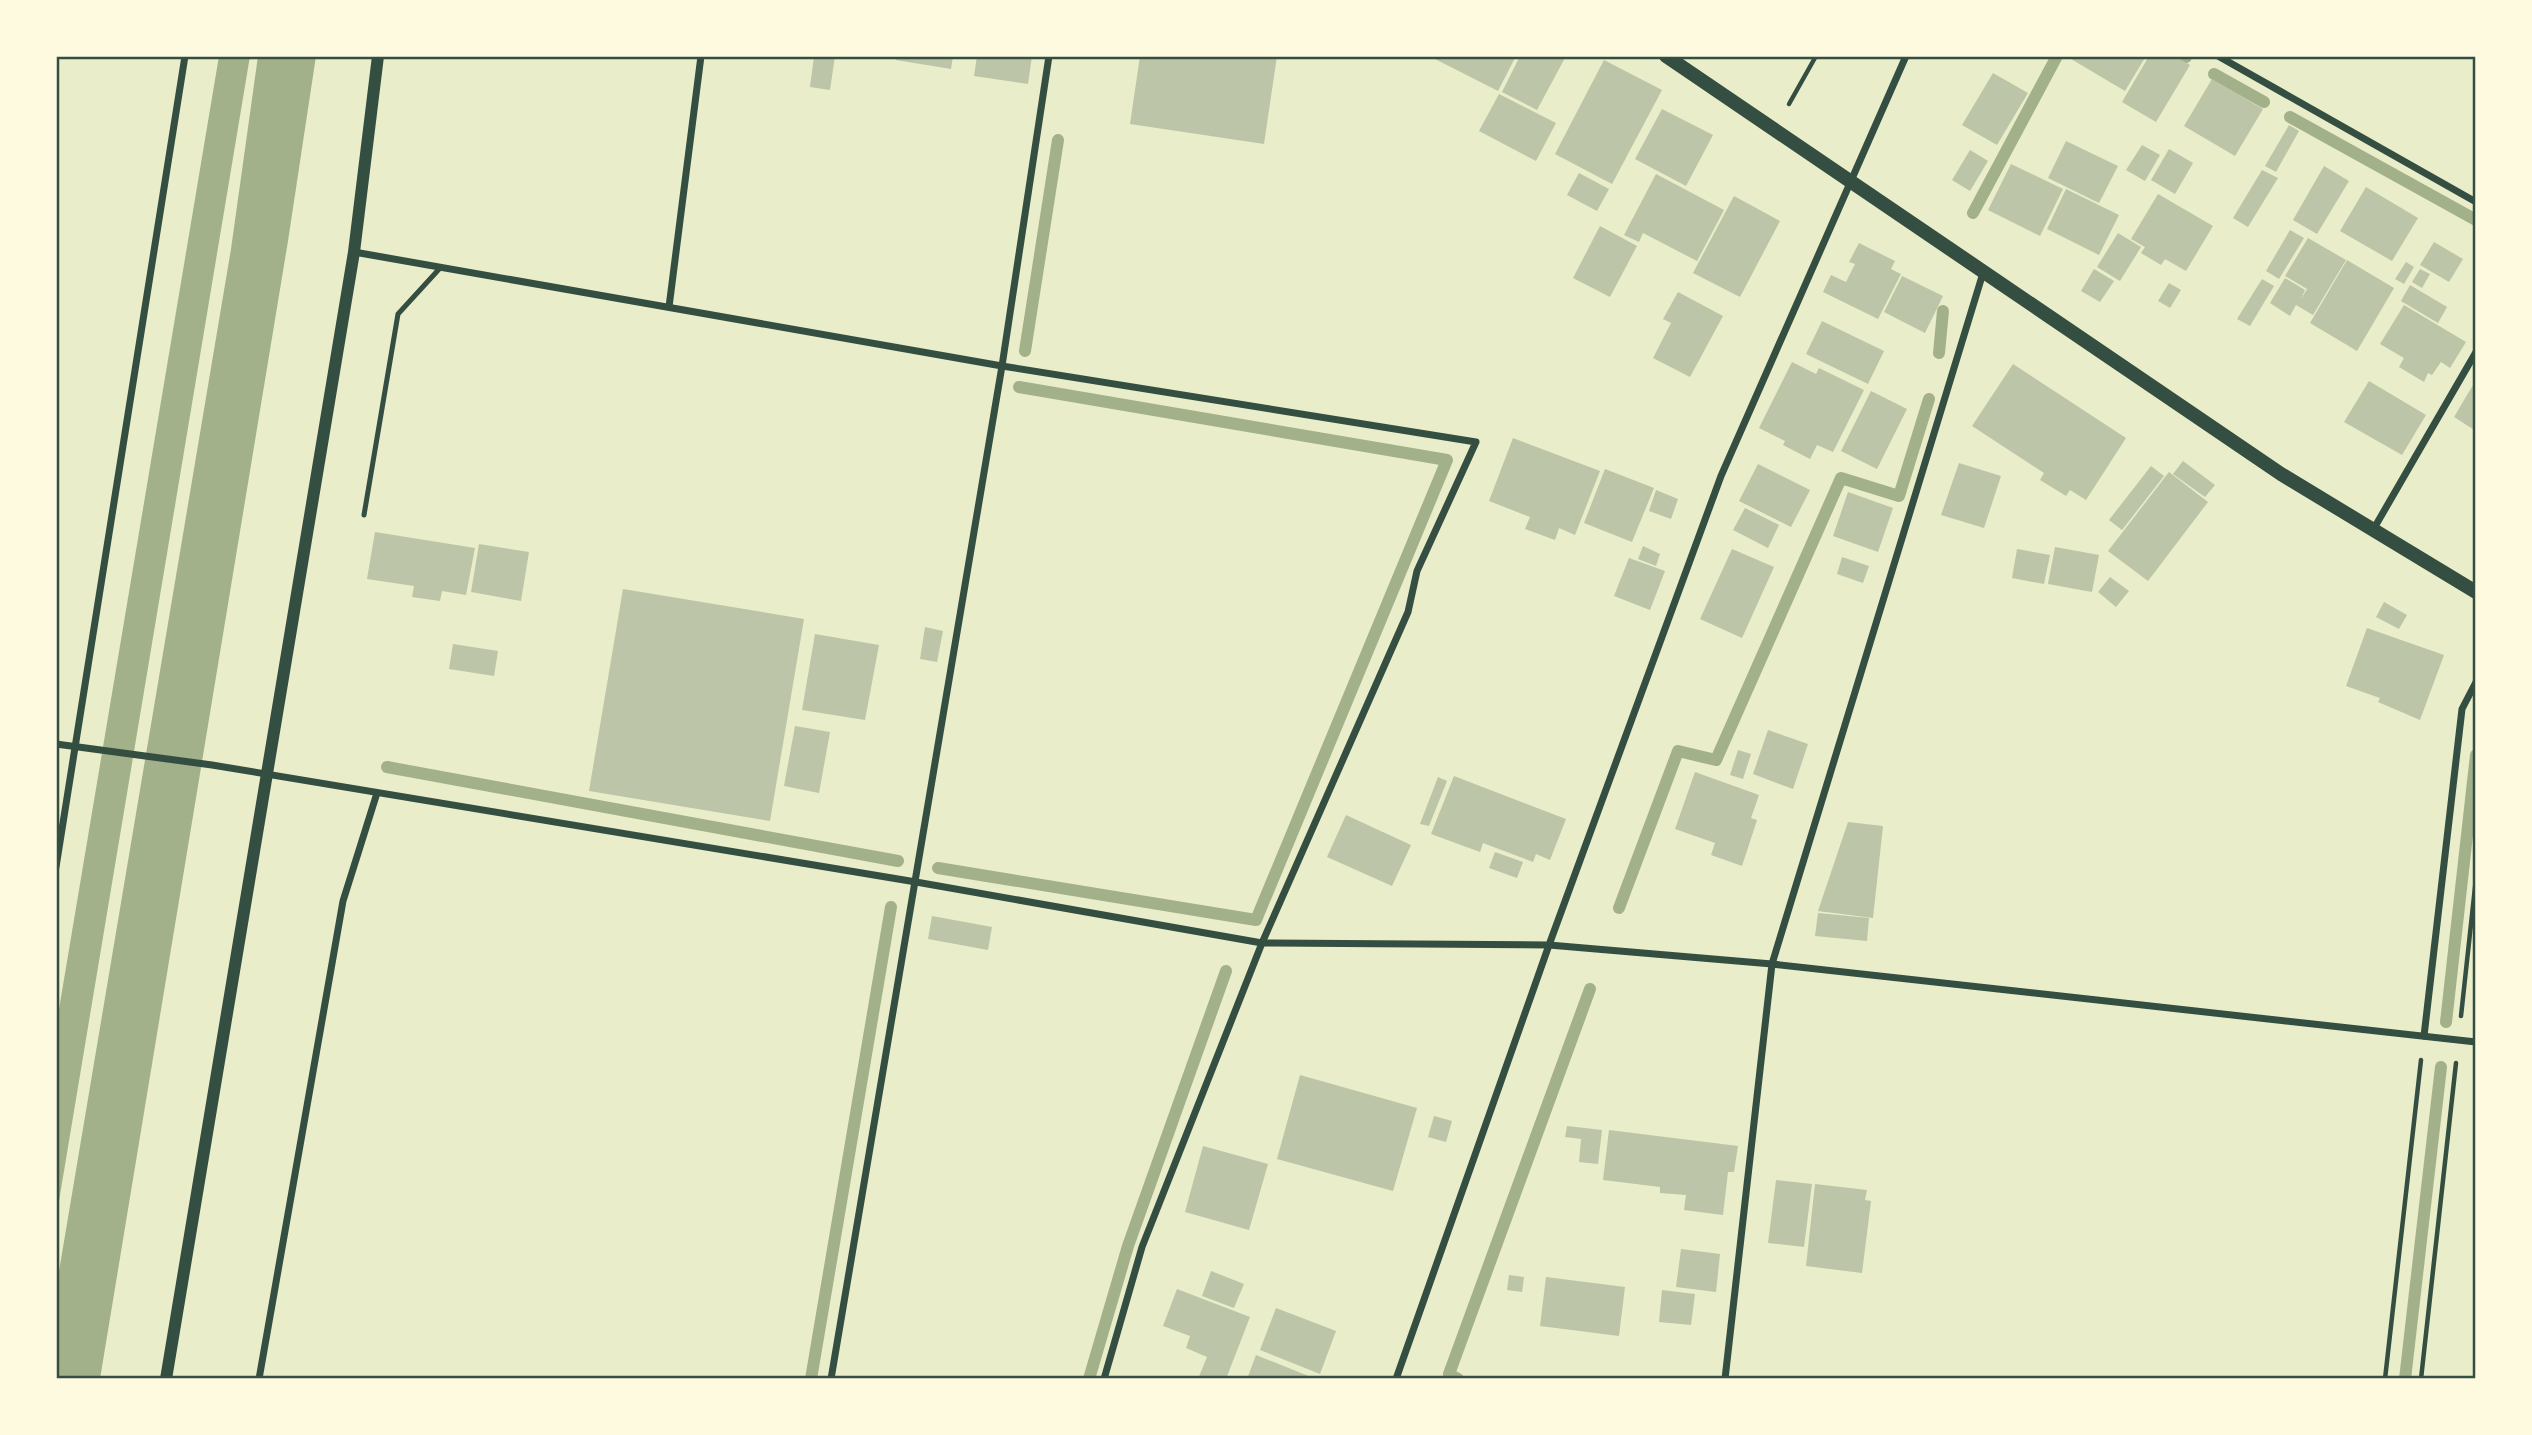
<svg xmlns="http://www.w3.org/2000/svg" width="2532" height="1435" font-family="Karla,sans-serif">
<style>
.water{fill:#a3b18a}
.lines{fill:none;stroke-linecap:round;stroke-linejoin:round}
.stream{stroke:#a3b18a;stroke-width:12}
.building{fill:#bcc5a7}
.path{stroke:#344e41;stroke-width:4.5}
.service{stroke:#344e41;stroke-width:5}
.minor{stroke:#344e41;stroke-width:7}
.tertiary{stroke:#344e41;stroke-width:12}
.secondary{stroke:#344e41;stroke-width:14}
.neatline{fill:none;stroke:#344e41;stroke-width:2.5}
</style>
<rect width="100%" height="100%" fill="#e9edc9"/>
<!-- water -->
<g class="water">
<path d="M219,56h31l-194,1163v-192z"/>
<path d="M258,56h58l-28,185 -188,1138h-44v-90l175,-1040z"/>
</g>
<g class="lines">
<!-- stream -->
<g class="stream">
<path d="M2184,56l2,1"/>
<path d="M2214,74l50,28"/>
<path d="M2290,117l186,103"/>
<path d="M1973,213l84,-157"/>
<path d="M1025,351l33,-211"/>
<path d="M1939,353l4,-42"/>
<path d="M387,767l511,94"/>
<path d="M938,868l318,52 191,-460 -428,-73"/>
<path d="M1619,908l59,-157 38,9 125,-282 58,18 30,-97"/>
<path d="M2446,1022l30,-267"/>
<path d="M811,1379l80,-472"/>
<path d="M1089,1379l39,-133 98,-275"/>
<path d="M1458,1379l-9,-5 141,-385"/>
<path d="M2405,1379l36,-312"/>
</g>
</g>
<!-- building -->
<g class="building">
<path d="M814,56h21l-5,34 -20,-3z"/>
<path d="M897,56h56l-2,13 -55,-9z"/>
<path d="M977,56h55l-4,28 -54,-8z"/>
<path d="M1140,56h137l-13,88 -134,-20z"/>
<path d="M1436,56h80l-18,35 -63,-32z"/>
<path d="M1520,56h46l-29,54 -35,-18z"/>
<path d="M2066,56h80l-21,35z"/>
<path d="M2149,56h26l15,9 -34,57 -34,-20z"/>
<path d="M1604,60l58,30 -50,94 -57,-30z"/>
<path d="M1993,73l35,20 -31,52 -35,-20z"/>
<path d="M2212,79l51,30 -28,47 -51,-30z"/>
<path d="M1499,94l57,29 -20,38 -57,-30z"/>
<path d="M1662,109l51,26 -27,51 -51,-27z"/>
<path d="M2289,125l10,6 -23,41 -11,-6z"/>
<path d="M2066,141l52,25 -19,37 -51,-25z"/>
<path d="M2142,145l18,10 -15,26 -19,-11z"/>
<path d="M2169,149l24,14 -18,31 -24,-14z"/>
<path d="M1970,150l18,11 -18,30 -18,-11z"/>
<path d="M2011,164l52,25 -23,47 -52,-26z"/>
<path d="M2324,166l25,15 -32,53 -24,-14z"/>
<path d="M2262,170l16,8 -30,49 -15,-9z"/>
<path d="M1579,173l30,16 -12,22 -30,-16z"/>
<path d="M1656,174l68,36 -27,51 -54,-28 -4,9 -15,-7z"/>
<path d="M2366,187l52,31 -26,43 -52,-30z"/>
<path d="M2066,189l53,26 -20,40 -52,-26z"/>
<path d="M2158,194l55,32 -27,45 -21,-12 -4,6 -20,-12 4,-6 -14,-8z"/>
<path d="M1734,196l46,25 -40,76 -47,-24z"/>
<path d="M1600,226l37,20 -27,51 -37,-19z"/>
<path d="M2290,230l14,8 -25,41 -13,-8z"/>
<path d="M2118,233l23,14 -21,34 -23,-14z"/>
<path d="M2308,238l38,22 -33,55 -17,-10 -6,11 -20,-13 15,-25 20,12 -4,9 6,-10 -22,-13z"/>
<path d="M2434,242l29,17 -14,23 -29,-17z"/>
<path d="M1859,243l36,18 -4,8 10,5 -23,45 -55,-27 8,-17 15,7 9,-18 -6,-2z"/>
<path d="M2347,260l47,28 -37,63 -47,-28z"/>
<path d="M2406,262l8,5 -10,17 -9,-5z"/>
<path d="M2094,269l20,12 -14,21 -19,-11z"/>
<path d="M2420,269l10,5 -8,14 -10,-6z"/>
<path d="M1902,276l41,20 -18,37 -41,-21z"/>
<path d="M2262,279l12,7 -24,40 -13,-7z"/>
<path d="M2169,283l12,7 -11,18 -12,-7z"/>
<path d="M2410,285l37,22 -9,16 -37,-22z"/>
<path d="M1678,292l45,24 -33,61 -37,-19 18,-35 -8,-4z"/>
<path d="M2404,305l62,37 -16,26 -9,-6 -9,13 -4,-2 -4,9 -25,-15 5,-9 -24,-14z"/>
<path d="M1822,321l62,30 -16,33 -62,-30z"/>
<path d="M1792,362l24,12 3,-6 45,22 -31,62 -16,-7 -7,14 -27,-14 2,-4 -26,-13z"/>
<path d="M2013,364l113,74 -40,62 -16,-10 -4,6 -26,-16 4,-7 -72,-47z"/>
<path d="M2476,380v51l-22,-14z"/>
<path d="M2369,381l57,34 -24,40 -58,-33z"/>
<path d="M1871,391l36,18 -30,60 -36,-18z"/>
<path d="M1513,438l87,33 -25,64 -16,-7 -4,12 -30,-11 5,-12 -41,-16z"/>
<path d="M2183,461l32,24 -10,12 -32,-23z"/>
<path d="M1959,463l42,13 -17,52 -43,-13z"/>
<path d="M1758,464l52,26 -19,37 -52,-26z"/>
<path d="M2151,466l13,10 -42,54 -13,-10z"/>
<path d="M1605,469l49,19 -22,54 -48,-19z"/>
<path d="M2169,472l39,30 -60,79 -40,-30z"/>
<path d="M1656,490l22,9 -7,20 -22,-8z"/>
<path d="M1848,492l45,16 -15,44 -45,-16z"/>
<path d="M1745,508l34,17 -11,23 -35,-18z"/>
<path d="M375,532l100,16 -9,47 -24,-4 -2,10 -28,-4 2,-11 -47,-7z"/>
<path d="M479,544l50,8 -8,49 -50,-9z"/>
<path d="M1643,546l17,8 -4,12 -18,-7z"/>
<path d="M2055,547l44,8 -7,37 -44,-8z"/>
<path d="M1732,549l42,18 -32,71 -42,-19z"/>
<path d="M2017,549l33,6 -6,29 -32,-6z"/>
<path d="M1842,557l27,9 -6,17 -26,-9z"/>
<path d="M1629,558l36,13 -15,39 -36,-14z"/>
<path d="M2110,577l19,14 -13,16 -18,-15z"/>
<path d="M623,589l181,30 -34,202 -181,-30z"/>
<path d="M2384,602l23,13 -8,14 -23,-12z"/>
<path d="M925,627l18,4 -6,31 -17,-3z"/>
<path d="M2367,628l77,27 -24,65 -42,-18 2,-4 -34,-12z"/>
<path d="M815,634l64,11 -14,75 -63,-10z"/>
<path d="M453,644l45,7 -4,25 -45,-7z"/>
<path d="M795,726l35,6 -11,61 -35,-7z"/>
<path d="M1768,730l40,14 -15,45 -40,-15z"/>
<path d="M1738,750l13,4 -8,25 -13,-4z"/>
<path d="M1695,772l64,23 -8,23 6,2 -15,46 -31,-11 4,-12 -40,-14z"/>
<path d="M1454,776l112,43 -16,41 -14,-6 -3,8 -50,-19 -3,9 -49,-18z"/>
<path d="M1438,777l9,4 -18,45 -9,-2z"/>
<path d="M1346,815l65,30 -19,41 -65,-29z"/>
<path d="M1848,822l35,4 -10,92 -55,-7z"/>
<path d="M1495,852l28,10 -6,16 -28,-10z"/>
<path d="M1818,913l51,5 -2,23 -52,-5z"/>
<path d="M932,916l60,11 -4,23 -60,-11z"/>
<path d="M1300,1075l117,33 -24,83 -116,-32z"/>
<path d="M1434,1116l18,5 -6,21 -18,-5z"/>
<path d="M1567,1126l35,4 -4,34 -19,-2 2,-23 -16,-2z"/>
<path d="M1609,1130l129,16 -4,26h-6l-5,43 -39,-5 2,-15 -26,-2v-6l-57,-7z"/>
<path d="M1203,1146l65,18 -19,66 -64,-18z"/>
<path d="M1776,1180l36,4 -8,63 -36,-4z"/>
<path d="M1815,1184l52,6 -2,10 6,1 -9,72 -56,-7z"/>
<path d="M1681,1249l39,5 -4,38 -40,-5z"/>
<path d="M1211,1271l33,13 -10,24 -32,-12z"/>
<path d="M1509,1275l15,2 -2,15 -15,-2z"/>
<path d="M1546,1277l79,10 -6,49 -79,-10z"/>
<path d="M1177,1289l73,28 -24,62h-28l9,-22 -21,-9 4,-12 -27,-10z"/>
<path d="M1662,1290l33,4 -4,31 -32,-3z"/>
<path d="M1276,1308l60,23 -16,43 -60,-24z"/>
<path d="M1256,1355l60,24h-69z"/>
</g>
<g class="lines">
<!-- path -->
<g class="path">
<path d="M1789,104l27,-48"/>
<path d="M2461,1016l15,-138"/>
<path d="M2385,1379l36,-319"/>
<path d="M2421,1379l35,-316"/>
</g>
<!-- service -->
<path class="service" d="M364,515l34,-201 43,-47"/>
<!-- minor -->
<g class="minor">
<path d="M2218,56l258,146"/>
<path d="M354,252l648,114 474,76 -59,129 -9,41 -146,331 -120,304 -38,132"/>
<path d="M669,307l32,-251"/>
<path d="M2373,530l103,-178"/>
<path d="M56,744l156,21 704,117 346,61 287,2 223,19 704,78"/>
<path d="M56,867l129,-811"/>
<path d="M2424,1036l38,-327 14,-27"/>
<path d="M259,1379l84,-478 34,-108"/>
<path d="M831,1379l171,-1013 47,-310"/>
<path d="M1396,1379l153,-434 172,-469 185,-420"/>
<path d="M1725,1379l47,-415 211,-691"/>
</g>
<!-- tertiary -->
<path class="tertiary" d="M166,1379l188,-1127 24,-196"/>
<!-- secondary -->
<path class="secondary" d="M1666,56l615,418 195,118"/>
</g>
<!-- border -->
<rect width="2532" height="1435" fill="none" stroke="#fefae0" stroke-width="116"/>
<rect x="58" y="58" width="2416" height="1319" class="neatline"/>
</svg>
